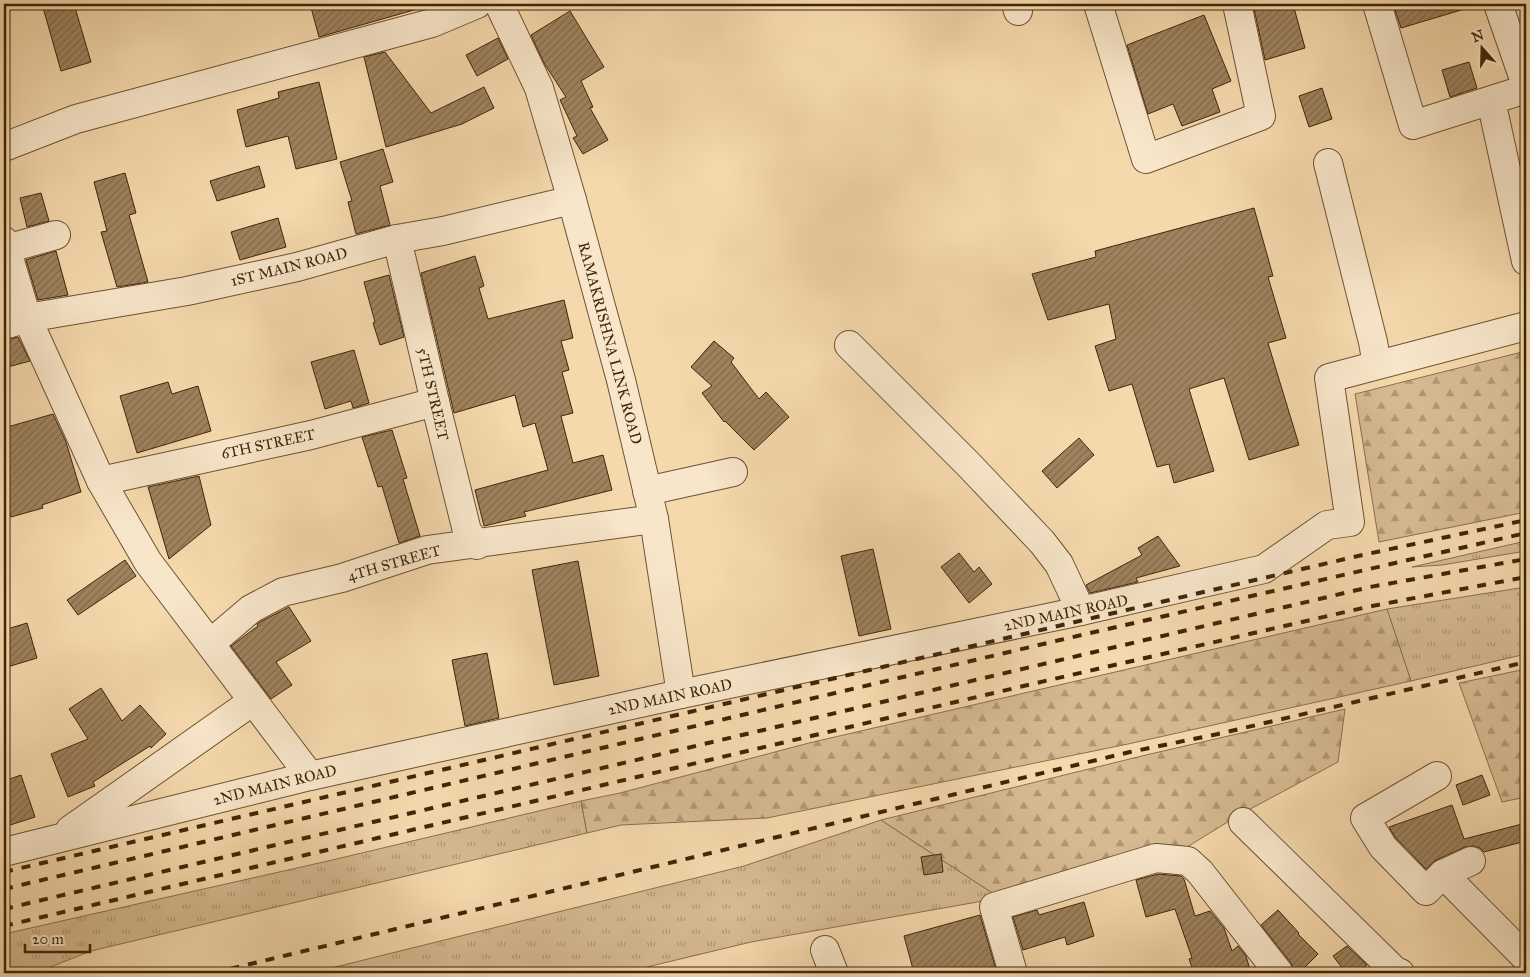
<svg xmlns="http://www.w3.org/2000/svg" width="1530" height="977" font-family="'IM FELL Great Primer',serif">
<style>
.grass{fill:url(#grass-tufts);stroke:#8b704c}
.forest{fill:url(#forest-firs);stroke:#8b704c}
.building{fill:url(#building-hatch);stroke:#402508}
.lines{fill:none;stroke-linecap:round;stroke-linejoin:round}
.minor-casing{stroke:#6d5231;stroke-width:30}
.minor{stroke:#f8e6ca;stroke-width:28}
.rail{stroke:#402508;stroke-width:4;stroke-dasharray:9 9;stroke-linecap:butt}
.labels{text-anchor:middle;stroke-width:4.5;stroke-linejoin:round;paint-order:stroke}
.street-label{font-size:15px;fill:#402508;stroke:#f8e6ca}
</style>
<defs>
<pattern id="grass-tufts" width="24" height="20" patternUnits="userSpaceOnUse" patternTransform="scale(1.25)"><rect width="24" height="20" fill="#d6ba91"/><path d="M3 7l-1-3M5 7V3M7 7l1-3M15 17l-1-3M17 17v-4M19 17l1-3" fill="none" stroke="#af9774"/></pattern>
<pattern id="forest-firs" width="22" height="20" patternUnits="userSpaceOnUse" patternTransform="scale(1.25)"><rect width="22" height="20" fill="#d6ba91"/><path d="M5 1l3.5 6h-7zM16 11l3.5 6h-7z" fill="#af9774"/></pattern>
<pattern id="building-hatch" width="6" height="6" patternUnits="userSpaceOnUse" patternTransform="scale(1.25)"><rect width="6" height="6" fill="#9e835e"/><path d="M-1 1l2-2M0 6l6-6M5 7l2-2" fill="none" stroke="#826b4c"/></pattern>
</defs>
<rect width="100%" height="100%" fill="#f5d9ad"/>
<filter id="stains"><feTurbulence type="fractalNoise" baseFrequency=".004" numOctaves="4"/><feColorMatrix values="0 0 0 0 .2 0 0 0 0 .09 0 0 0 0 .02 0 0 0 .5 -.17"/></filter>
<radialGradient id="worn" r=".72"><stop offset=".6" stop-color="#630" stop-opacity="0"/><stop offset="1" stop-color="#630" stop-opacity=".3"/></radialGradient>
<!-- grass -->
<g class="grass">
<path d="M1526,541v10l-84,14 -30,2z"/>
<path d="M1526,587v67l-115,27 -24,-72z"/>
<path d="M581,801l6,32 -496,118 -56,22h-31v-39l324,-73z"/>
<path d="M881,820l119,78 -249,44 -129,31h-311l433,-107z"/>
</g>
<!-- forest -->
<g class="forest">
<path d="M1526,351v161l-147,30 -24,-148z"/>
<path d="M1387,609l24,72 -283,63 -361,74 -146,7 -34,8 -6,-32 39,-8 189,-50z"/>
<path d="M1526,669v128l-24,5 -43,-119z"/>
<path d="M1345,709l-7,53 -99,53 -60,37 -179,46 -119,-78 265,-65z"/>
</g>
<!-- building -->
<g class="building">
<path d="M42,4h32l17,58 -30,9z"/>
<path d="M310,4h118v2l-109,31z"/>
<path d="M1253,4h40l12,44 -40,12z"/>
<path d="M1393,4h74l1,4 -67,20z"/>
<path d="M570,11l34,56 -23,14 12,26 -3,1 18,32 -25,14 -10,-16 4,-2 -17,-36 6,-3 -22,-34 -13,-28z"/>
<path d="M1204,15l27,66 -19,8 8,23 -38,14 -9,-22 -25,10 -21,-69z"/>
<path d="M498,38l10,21 -31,17 -11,-21z"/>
<path d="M385,52l46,61 53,-26 10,21 -32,16 -76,23 -22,-90z"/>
<path d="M1469,62l8,26 -27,9 -8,-27z"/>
<path d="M319,82l18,77 -41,10 -8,-33 -42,11 -9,-37 42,-12 -1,-6z"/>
<path d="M1322,88l10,31 -23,8 -10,-31z"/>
<path d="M383,149l10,33 -13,4 10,39 -34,9 -8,-32 4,-1 -12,-39z"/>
<path d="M259,166l6,21 -48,14 -7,-20z"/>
<path d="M125,173l11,40 -7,2 19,67 -31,5 -16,-55 6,-1 -13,-49z"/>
<path d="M41,193l8,28 -22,6 -7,-29z"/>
<path d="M1254,208l19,68 -5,1 18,61 -18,5 31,102 -50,15 -25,-82 -35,11 25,82 -40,12 -5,-19 -12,3 -25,-83 -23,7 -14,-45 21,-7 -7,-35 -61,16 -16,-46 64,-17 -1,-6z"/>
<path d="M278,218l8,29 -46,13 -9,-28z"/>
<path d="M56,251l12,44 -30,5 -12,-40z"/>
<path d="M475,256l9,30 -5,2 9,31 76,-19 9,38 -12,3 8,29 -7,2 11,41 -12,3 12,47 30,-8 9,35 -88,22 2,4 -42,10 -9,-36 73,-20 -13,-47 -12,4 -8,-32 -61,18 -33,-140z"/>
<path d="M389,275l15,62 -24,8 -7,-22 2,-1 -11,-40z"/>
<path d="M18,337l12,24 -26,7v-28z"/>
<path d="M714,341l20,17 -3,4 28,37 7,-7 23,25 -35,33 -29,-29 -1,1 -22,-29 10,-7 -21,-19z"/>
<path d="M354,350l15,53 -16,5 -2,-7 -26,8 -14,-47z"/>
<path d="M168,382l4,12 26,-8 13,45 -74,22 -17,-57z"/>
<path d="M53,414l13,28 15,50 -39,13 1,3 -32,9 -7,-23v-66z"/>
<path d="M392,430l15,48 -4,1 17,57 -21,7 -17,-57 -4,1 -16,-50z"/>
<path d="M1079,438l15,17 -37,33 -15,-17z"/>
<path d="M199,476l12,49 -42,34 -21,-72z"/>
<path d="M1158,536l22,30 -44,12 2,4 -48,11 -4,-8 56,-30 -4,-7z"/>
<path d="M873,549l18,80 -32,7 -18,-80z"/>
<path d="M959,553l15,19 5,-5 13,17 -23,19 -28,-36z"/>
<path d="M125,560l11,16 -58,39 -11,-15z"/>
<path d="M578,561l21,115 -45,9 -22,-115z"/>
<path d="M289,607l22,34 -35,21 16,23 -21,14 -40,-53 27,-20 -1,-2 3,-2z"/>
<path d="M27,623l10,35 -33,10v-38z"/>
<path d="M487,653l12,65 -34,8 -13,-66z"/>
<path d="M101,688l21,33 18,-16 26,29 -15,14 -1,-2 -57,36 2,4 -27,11 -17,-43 37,-15 -19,-30z"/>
<path d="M21,775l14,42 -31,10v-46z"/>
<path d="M1482,775l8,20 -27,10 -7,-20z"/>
<path d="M1452,805l12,34 62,-16v18l-42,11 -4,-4 -7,-2 -8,1 -29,13 -10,9 -31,-32 -6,-10z"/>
<path d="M941,854l2,18 -19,3 -3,-18z"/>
<path d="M1158,874l23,2 3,3 11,37 15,-5 14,17 8,23 6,-5 8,10 5,17h-57l-5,-14 3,-1 -17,-49 -29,8 -10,-37z"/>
<path d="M1084,902l10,34 -27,9 -2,-8 -42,13 -10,-33 24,-7 2,5z"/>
<path d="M1278,910l21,23 -1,1 20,20 -19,19 -5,-3 -3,-7 -30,-38z"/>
<path d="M980,915l17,58h-83l-10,-37z"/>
<path d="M1347,946l20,19 -11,8h-10l-13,-17z"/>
</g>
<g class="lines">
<!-- minor casing -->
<g class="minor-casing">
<g id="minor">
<path d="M499,4l40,84 33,112 49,180 33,139 27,175"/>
<path d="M1016,4l2,7"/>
<path d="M1098,4l48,155 115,-43 -24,-112"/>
<path d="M1377,4l36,121 113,-36"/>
<path d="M1498,4l28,81"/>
<path d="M1494,114l32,147"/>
<path d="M4,147l72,-28 356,-96 45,-19"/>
<path d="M1328,163l45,179 4,23"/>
<path d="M397,239l38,163 32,129 10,14"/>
<path d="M4,241l23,77 74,163 47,81 162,214"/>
<path d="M6,249l50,-14"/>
<path d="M4,325l23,-7 160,-27 110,-24 100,-28 46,-8 129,-31"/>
<path d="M849,345l120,120 73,77 17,22 22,47"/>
<path d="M101,481l210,-46 124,-33"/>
<path d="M647,491l86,-19"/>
<path d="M211,643l40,-34 32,-17 59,-14 85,-28 227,-31"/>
<path d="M1437,776l-72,42 18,29 43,44 17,-17 28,-13"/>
<path d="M1243,822l152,149 5,2"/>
<path d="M70,830l183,-129"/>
<path d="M4,852l306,-76 371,-82 400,-83 183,-42 63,-44 23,-3 -21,-144 197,-52"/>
<path d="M1443,874l83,84"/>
<path d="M825,950l9,23"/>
<path d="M1013,973l-19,-66 162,-49 32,3 12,11 79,101"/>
</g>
</g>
<!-- minor -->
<use href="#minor" class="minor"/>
<!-- rail -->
<g class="rail">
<path d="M4,872l1354,-316 168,-36"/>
<path d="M4,889l1056,-249 466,-107"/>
<path d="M4,909l1366,-322 156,-28"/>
<path d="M4,926l1028,-242 335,-77 159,-30"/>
<path d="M213,973l917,-221 88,-18 308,-72"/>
</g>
</g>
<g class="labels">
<!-- street labels -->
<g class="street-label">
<text transform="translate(289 267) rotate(-14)" y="5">1ST MAIN ROAD</text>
<text transform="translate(610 343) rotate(75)" y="5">RAMAKRISHNA LINK ROAD</text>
<text transform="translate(433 394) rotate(77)" y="5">5TH STREET</text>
<text transform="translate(268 444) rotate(-12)" y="5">6TH STREET</text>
<text transform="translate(394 563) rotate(-16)" y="5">4TH STREET</text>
<text transform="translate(1066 613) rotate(-12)" y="5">2ND MAIN ROAD</text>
<text transform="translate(670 697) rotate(-12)" y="5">2ND MAIN ROAD</text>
<text transform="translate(275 785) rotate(-14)" y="5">2ND MAIN ROAD</text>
</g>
</g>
<!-- margin -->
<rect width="1530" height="977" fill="none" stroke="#f5d9ad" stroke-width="20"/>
<rect x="5" y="5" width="1520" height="967" fill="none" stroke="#402508" stroke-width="2.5"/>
<rect x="10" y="10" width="1510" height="957" fill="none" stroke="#402508"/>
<!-- north arrow -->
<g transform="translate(1482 48) rotate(340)" stroke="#f8e6ca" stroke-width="4" paint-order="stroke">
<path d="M0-4L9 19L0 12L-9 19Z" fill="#402508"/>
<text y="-8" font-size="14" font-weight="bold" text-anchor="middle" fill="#402508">N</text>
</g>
<!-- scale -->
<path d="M25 944v8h65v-8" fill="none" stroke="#402508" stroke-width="2.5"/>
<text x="32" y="944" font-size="15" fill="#402508" stroke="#f8e6ca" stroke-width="4" paint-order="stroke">20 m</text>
<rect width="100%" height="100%" filter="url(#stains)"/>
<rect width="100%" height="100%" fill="url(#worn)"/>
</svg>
